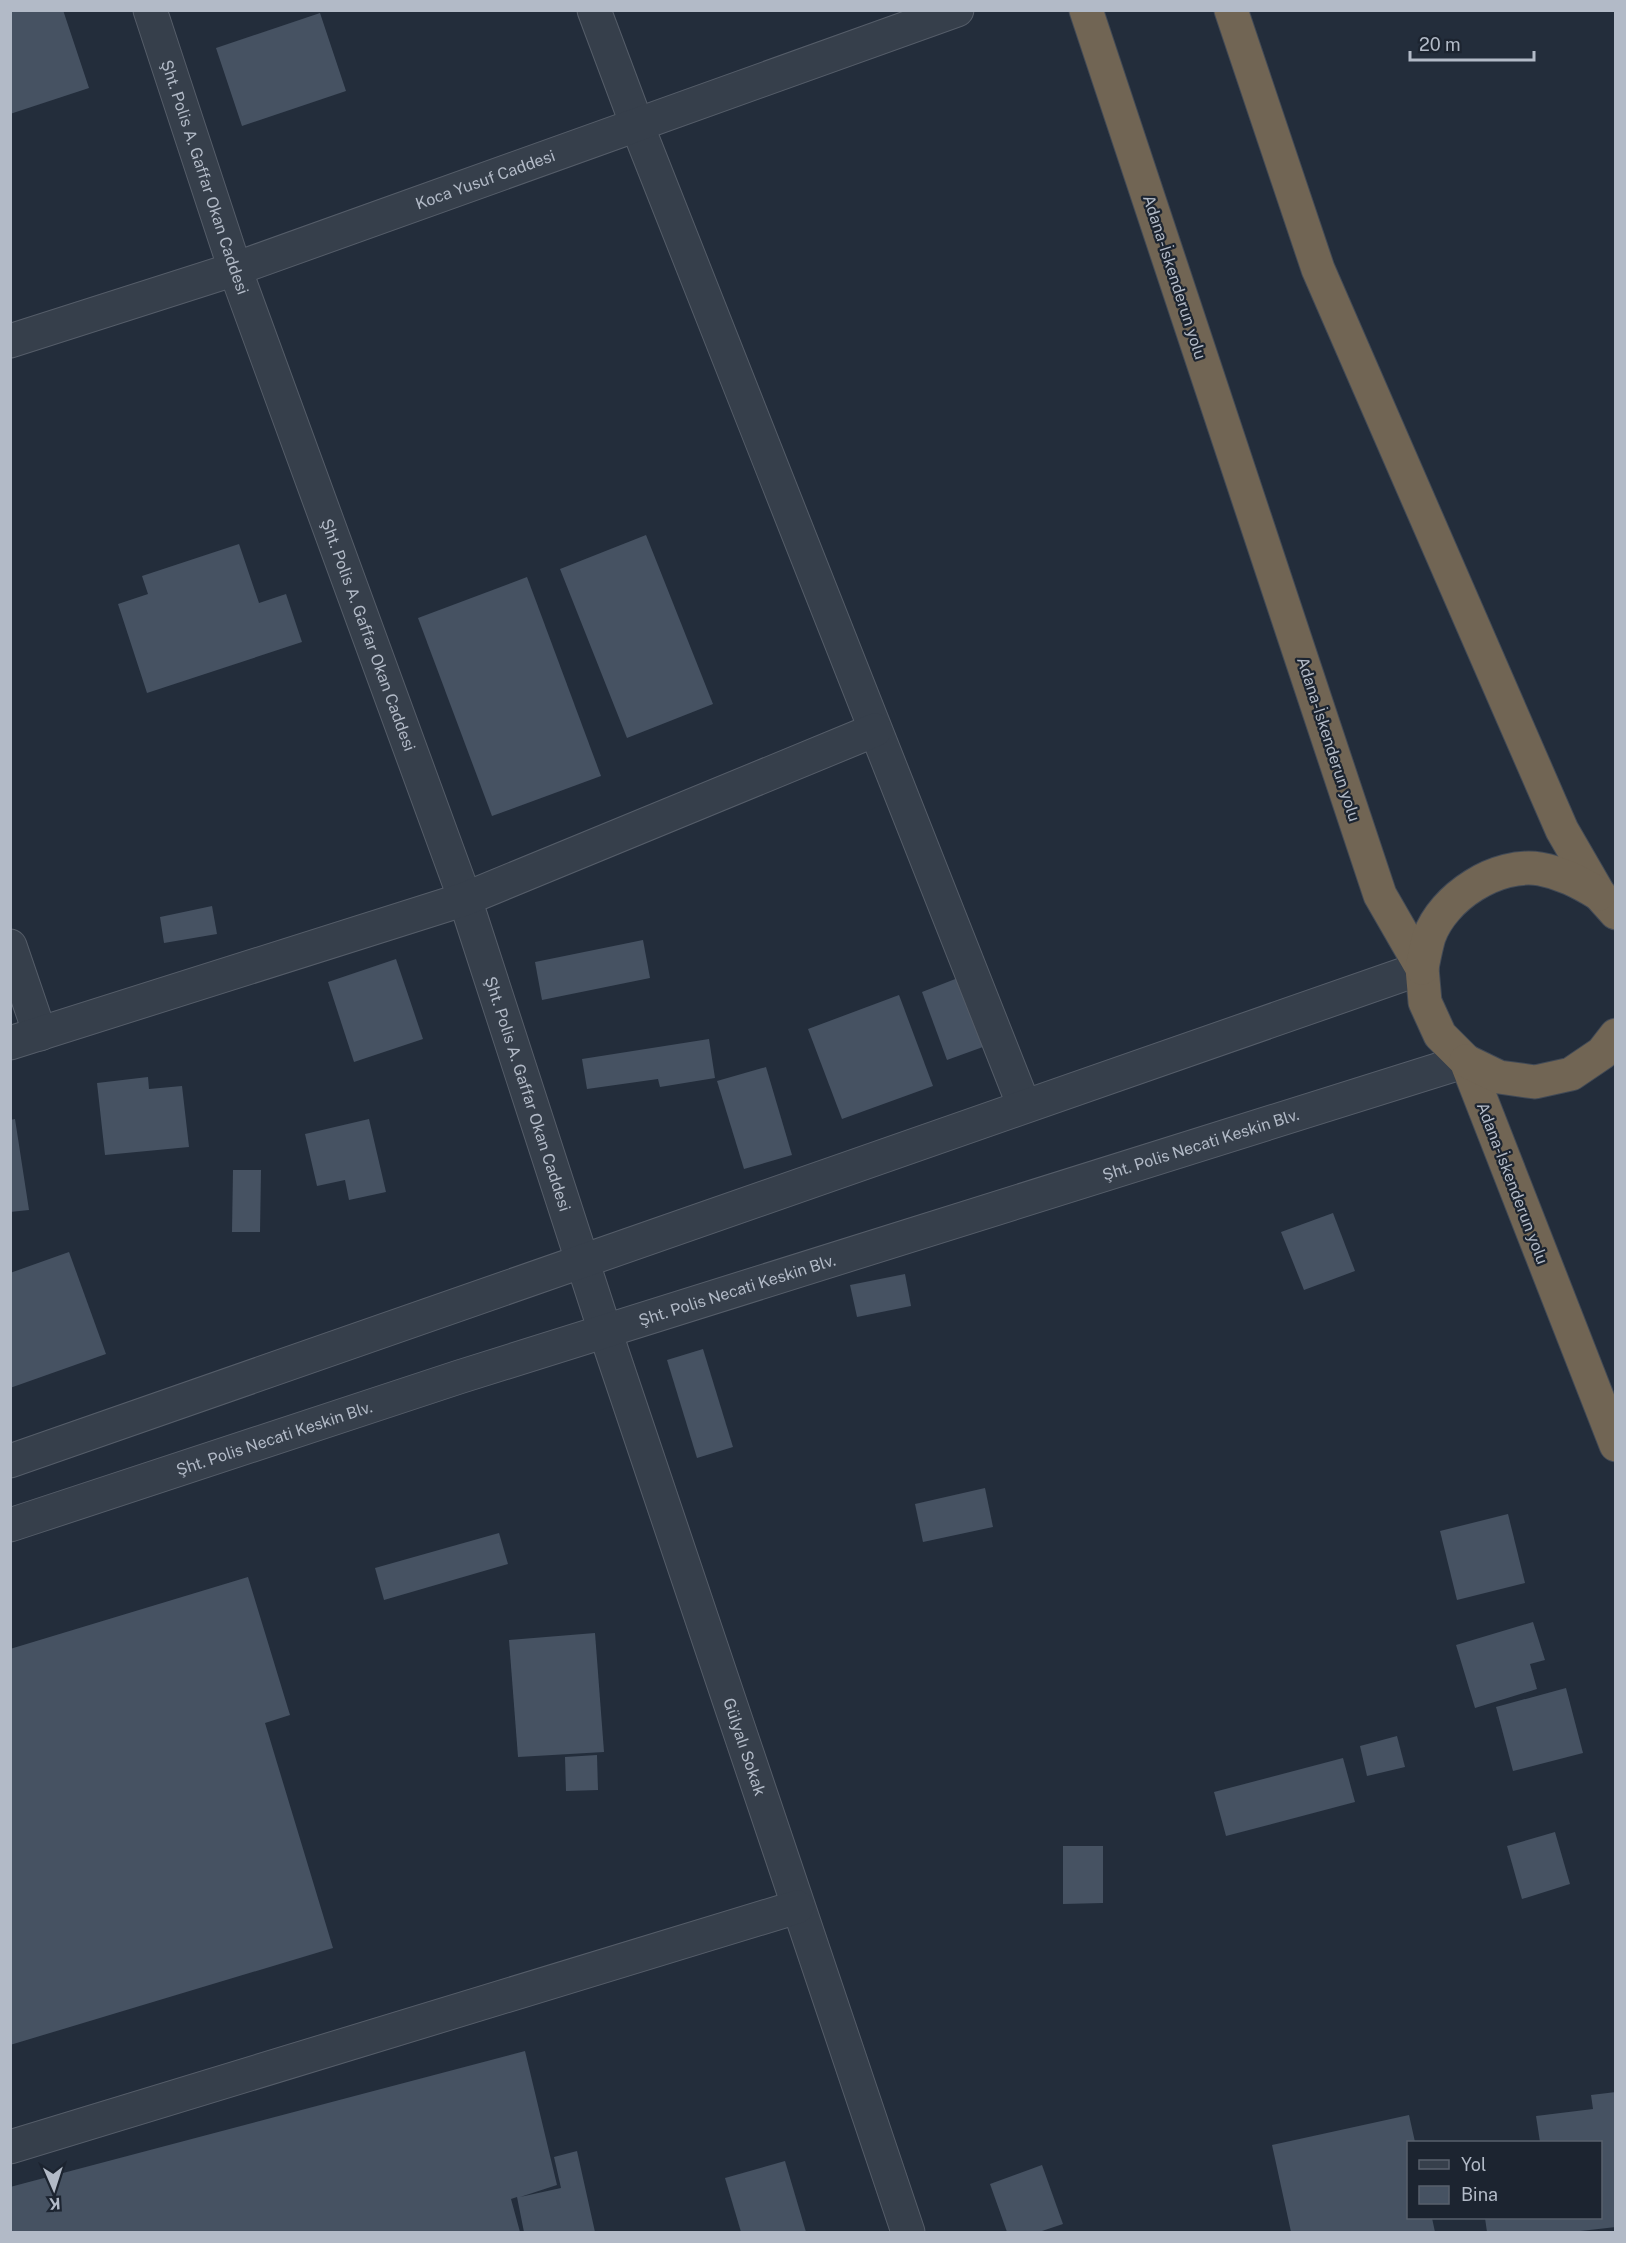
<svg xmlns="http://www.w3.org/2000/svg" width="1626" height="2243" font-family="'Public Sans',sans-serif">
<style>
.building{fill:#465262}
.lines{fill:none;stroke-linecap:round;stroke-linejoin:round}
.minor-casing{stroke:#555d69;stroke-width:35}
.highway-casing{stroke:#424a56;stroke-width:35}
.minor{stroke:#363f4b;stroke-width:33}
.highway{stroke:#716554;stroke-width:33}
.labels{text-anchor:middle;stroke-width:4.5;stroke-linejoin:round;paint-order:stroke}
.street-label{font-size:16px;fill:#b2bac7;stroke:#1c2430}
</style>
<rect width="100%" height="100%" fill="#232d3b"/>
<!-- building -->
<g class="building">
<path d="M10,10h53l26,78 -79,26z"/>
<path d="M320,13l26,78 -104,35 -26,-78z"/>
<path d="M646,535l67,169 -86,34 -67,-169z"/>
<path d="M239,544l20,59 27,-9 16,48 -155,51 -29,-89 30,-10 -6,-18z"/>
<path d="M527,577l74,199 -109,40 -74,-198z"/>
<path d="M212,906l5,28 -53,9 -4,-26z"/>
<path d="M643,940l7,38 -108,22 -7,-38z"/>
<path d="M396,959l27,80 -69,23 -26,-80z"/>
<path d="M968,974l26,69 -47,17 -25,-68z"/>
<path d="M899,995l34,91 -91,33 -34,-90z"/>
<path d="M709,1039l6,39 -55,9 -2,-8 -71,10 -5,-30z"/>
<path d="M766,1067l26,88 -48,14 -27,-88z"/>
<path d="M148,1077l1,12 33,-3 7,61 -84,8 -8,-72z"/>
<path d="M15,1119l14,91 -19,2v-92z"/>
<path d="M369,1119l17,73 -37,8 -4,-20 -28,6 -12,-52z"/>
<path d="M233,1170h28l-1,62h-28z"/>
<path d="M1333,1213l22,58 -51,19 -23,-58z"/>
<path d="M69,1252l37,102 -96,34v-115z"/>
<path d="M905,1274l6,32 -54,11 -7,-32z"/>
<path d="M703,1349l30,98 -36,11 -30,-98z"/>
<path d="M985,1488l8,39 -70,15 -8,-38z"/>
<path d="M1508,1514l17,69 -68,17 -17,-69z"/>
<path d="M499,1533l9,31 -124,36 -9,-32z"/>
<path d="M248,1577l42,138 -25,8 68,225 -323,97v-396z"/>
<path d="M1533,1622l12,38 -15,4 7,25 -62,19 -19,-63z"/>
<path d="M595,1633l9,119 -86,5 -9,-117z"/>
<path d="M1566,1688l17,65 -70,18 -17,-64z"/>
<path d="M1397,1736l8,31 -38,9 -7,-30z"/>
<path d="M597,1755l1,35 -32,1 -1,-34z"/>
<path d="M1343,1758l12,44 -129,34 -12,-44z"/>
<path d="M1555,1832l15,52 -48,15 -15,-53z"/>
<path d="M1063,1846h40v57l-40,1z"/>
<path d="M525,2051l32,134 -37,12 41,-9 -7,-31 23,-6 18,81h-71l-7,-35 -6,2 9,33h-510v-45z"/>
<path d="M1616,2092v135l-44,5h-85l-2,-14h115v-76h-60l-4,-26 57,-7 -2,-14z"/>
<path d="M1409,2115l6,27h-7v76h24l3,14h-144l-19,-87z"/>
<path d="M785,2161l21,71h-65l-16,-54z"/>
<path d="M1042,2165l21,59 -24,8h-32l-17,-48z"/>
</g>
<g class="lines">
<!-- minor casing -->
<g class="minor-casing">
<g id="minor">
<path id="s1" d="M150,10l85,259 230,630 140,432 303,901"/>
<path d="M594,10l43,115 387,981"/>
<path id="s2" d="M10,341l225,-72 722,-259"/>
<path d="M10,946l30,88"/>
<path d="M10,1043l455,-144 410,-169"/>
<path d="M10,1461l1412,-493"/>
<path id="s3" d="M10,1525l449,-148 1007,-316"/>
<path d="M10,2147l787,-240"/>
</g>
</g>
<!-- highway casing -->
<g class="highway-casing">
<g id="highway">
<path d="M1086,10l294,885 42,73 3,34 15,33 26,26 150,384"/>
<path d="M1231,10l87,259 244,561 37,64 17,19"/>
<path d="M1422,968c2,-10 4,-21 7,-31 14,-40 68,-75 111,-68 22,4 39,13 59,25"/>
<path d="M1466,1061l33,16 36,5 36,-8 31,-21 14,-18"/>
</g>
</g>
<!-- minor -->
<use href="#minor" class="minor"/>
<!-- highway -->
<use href="#highway" class="highway"/>
</g>
<g class="labels">
<!-- street labels -->
<g class="street-label">
<text dy="6" stroke="none"><textPath href="#s1" startOffset="176">Şht. Polis A. Gaffar Okan Caddesi</textPath></text>
<text dy="6" stroke="none"><textPath href="#s2" startOffset="502">Koca Yusuf Caddesi</textPath></text>
<text transform="translate(1175 277) rotate(72)" y="6">Adana-İskenderun yolu</text>
<text dy="6" stroke="none"><textPath href="#s1" startOffset="662">Şht. Polis A. Gaffar Okan Caddesi</textPath></text>
<text transform="translate(1329 739) rotate(72)" y="6">Adana-İskenderun yolu</text>
<text dy="6" stroke="none"><textPath href="#s1" startOffset="1148">Şht. Polis A. Gaffar Okan Caddesi</textPath></text>
<text dy="6" stroke="none"><textPath href="#s3" startOffset="1250">Şht. Polis Necati Keskin Blv.</textPath></text>
<text transform="translate(1513 1183) rotate(69)" y="6">Adana-İskenderun yolu</text>
<text dy="6" stroke="none"><textPath href="#s3" startOffset="764">Şht. Polis Necati Keskin Blv.</textPath></text>
<text dy="6" stroke="none"><textPath href="#s3" startOffset="278">Şht. Polis Necati Keskin Blv.</textPath></text>
<text dy="6" stroke="none"><textPath href="#s1" startOffset="1836">Gülyalı Sokak</textPath></text>
</g>
</g>
<!-- border -->
<rect width="1626" height="2243" fill="none" stroke="#b2bac7" stroke-width="24"/>
<!-- legend -->
<rect x="1407" y="2141" width="195" height="78" fill="#1c2430" stroke="#58606c" stroke-width="1.5"/>
<rect x="1419" y="2160" width="30" height="9" fill="#363f4b" stroke="#58606c" stroke-width="1.5"/>
<text x="1461" y="2171" font-size="18" fill="#b2bac7">Yol</text>
<rect x="1419" y="2186" width="30" height="18" fill="#465262" stroke="#58606c" stroke-width="1.5"/>
<text x="1461" y="2201" font-size="18" fill="#b2bac7">Bina</text>
<!-- north arrow -->
<g transform="translate(54 2189) rotate(177)" stroke="#1c2430" stroke-width="4.5" paint-order="stroke">
<path d="M0-4.5L10 22L0 15L-10 22Z" fill="#b2bac7"/>
<text y="-9" font-size="16" font-weight="bold" text-anchor="middle" fill="#b2bac7">K</text>
</g>
<!-- scale -->
<path d="M1410 51v9h124v-9" fill="none" stroke="#b2bac7" stroke-width="3"/>
<text x="1419" y="51" font-size="18" fill="#b2bac7" stroke="#1c2430" stroke-width="4.5" paint-order="stroke">20 m</text>
</svg>
